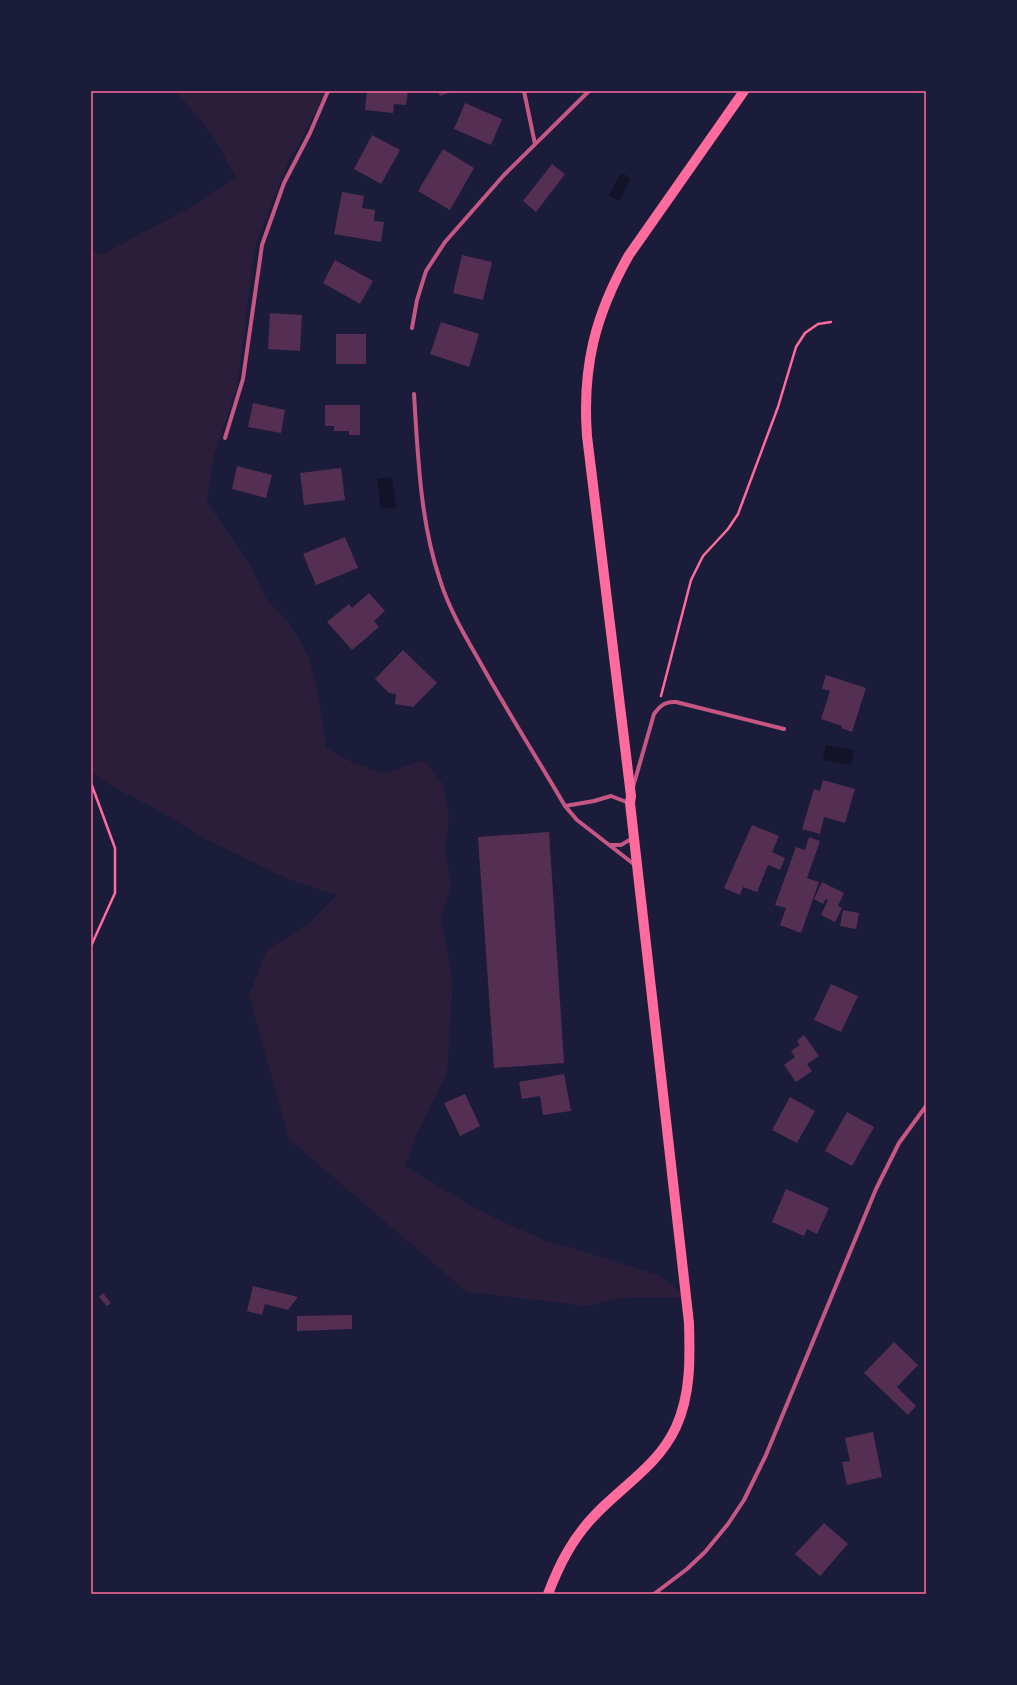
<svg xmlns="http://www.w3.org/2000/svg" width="1017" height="1685" font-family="'Asap Condensed',sans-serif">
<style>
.green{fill:#2a1e3b}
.water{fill:#12122b}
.building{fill:#542f53}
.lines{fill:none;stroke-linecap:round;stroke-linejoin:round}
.path{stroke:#ff6b9d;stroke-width:2.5}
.minor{stroke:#c65784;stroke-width:4}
.primary{stroke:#ff6b9d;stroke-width:10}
.neatline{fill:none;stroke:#ff6b9d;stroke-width:1.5}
</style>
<rect width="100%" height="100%" fill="#1b1b3a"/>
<!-- green -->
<path class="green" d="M176,91h149l-10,23 -27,49 -33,83 -18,142 -23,67 -7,47 45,66 14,31 23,24 18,30 10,33 9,61 27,16 33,10 38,-13 19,24 6,34 -4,33 6,34 -10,33 12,63 -6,92 -31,63 -11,30 63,38 35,18 42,18 111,34 33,23 -70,1 -31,8 -121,-14 -178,-153 -40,-144 18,-45 38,-24 32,-31 -47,-15 -86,-42 -41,-25 -50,-26 -22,-15v-522l10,5 90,-48 45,-29 -22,-41z"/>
<!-- water -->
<g class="water">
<path d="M621,173l10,5 -12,23 -10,-6z"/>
<path d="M392,477l4,30 -15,2 -4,-30z"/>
<path d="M826,745l28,5 -3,15 -28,-5z"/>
</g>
<!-- building -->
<g class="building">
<path d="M367,91h41l-2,14 -12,-1 -1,9 -28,-3z"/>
<path d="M438,91h17l-15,5z"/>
<path d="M465,103l37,16 -11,26 -37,-16z"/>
<path d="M372,135l28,15 -19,34 -27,-15z"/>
<path d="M443,149l31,19 -24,42 -32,-19z"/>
<path d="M552,164l13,10 -29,38 -13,-11z"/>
<path d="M342,192l22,4 -2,12 13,2 -1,11 10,1 -3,20 -47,-8z"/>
<path d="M462,255l30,7 -9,38 -30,-7z"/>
<path d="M335,260l38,21 -13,23 -37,-21z"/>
<path d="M270,313l32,2 -2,36 -32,-2z"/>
<path d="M441,322l38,12 -10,33 -39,-13z"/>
<rect x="336" y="334" width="30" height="30"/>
<path d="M253,403l32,7 -4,23 -33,-6z"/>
<path d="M325,405h35v30h-11v-4h-15v-5h-9z"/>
<path d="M237,466l35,9 -6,23 -34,-9z"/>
<path d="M341,468l4,32 -41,5 -4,-32z"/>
<path d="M345,537l13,31 -42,17 -13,-31z"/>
<path d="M369,593l16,18 -11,10 5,6 -27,23 -25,-28 22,-18 3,4z"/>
<path d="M403,650l34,33 -24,24 -18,-3 1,-10 -7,-1 -14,-14z"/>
<path d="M826,675l40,13 -14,44 -11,-4 1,-2 -21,-7 9,-28 -8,-2z"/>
<path d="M823,780l32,9 -10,34 -21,-6 -4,17 -18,-5 12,-40 6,2z"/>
<path d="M752,825l27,11 -7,16 13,6 -5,12 -12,-5 -11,27 -14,-5 -3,8 -16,-7z"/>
<path d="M549,832l15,231 -70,5 -16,-231z"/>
<path d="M809,837l11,4 -13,37 12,4 -18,51 -21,-8 6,-17 -11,-3 21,-58 9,3z"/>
<path d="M822,882l22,11 -6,13 4,2 -7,14 -14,-7 7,-15 -2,-1 -3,5 -9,-5z"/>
<path d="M843,910l16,3 -3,16 -16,-3z"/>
<path d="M831,984l27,12 -17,36 -27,-12z"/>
<path d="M804,1035l15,21 -12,8 5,7 -16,11 -12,-17 11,-8 -4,-6 9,-6 -3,-4z"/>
<path d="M564,1074l7,37 -28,4 -3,-19 -18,3 -3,-17z"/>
<path d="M465,1094l15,32 -20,10 -16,-33z"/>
<path d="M790,1097l25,14 -18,32 -25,-13z"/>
<path d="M847,1112l27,15 -22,39 -27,-15z"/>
<path d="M786,1189l43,19 -12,26 -10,-5 -3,7 -32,-14z"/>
<path d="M253,1286l45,11 -10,13 -23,-6 -3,11 -15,-4z"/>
<path d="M103,1293l8,10 -4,3 -8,-9z"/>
<path d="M352,1315v14l-55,2v-15z"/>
<path d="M894,1342l24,23 -21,22 19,19 -8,9 -44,-42z"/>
<path d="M873,1432l9,45 -35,8 -5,-23 8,-1 -5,-23z"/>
<path d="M824,1523l24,21 -28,32 -25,-22z"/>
</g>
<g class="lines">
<!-- path -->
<g class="path">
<path d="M661,696l30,-116 12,-24 25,-27 10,-15 40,-107 18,-60 9,-14 13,-9 13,-2"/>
<path d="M91,783l24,65v45l-24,53"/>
</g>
<!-- minor -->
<g class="minor">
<path d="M524,91l11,53"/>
<path d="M412,328l5,-28 9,-29 19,-29 59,-67 85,-84"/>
<path d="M414,394c4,62 6,127 26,186 9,29 25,56 40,82 27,49 57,96 85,144l12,14 58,45"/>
<path d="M225,438l18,-59 19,-134 22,-62 26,-50 18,-42"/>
<path d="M633,787l21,-73c6,-8 11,-13 22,-12l108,27"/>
<path d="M565,806l29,-5 17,-5 18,7"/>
<path d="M610,845h11l12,-7"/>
<path d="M654,1594l33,-25 18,-17 23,-28 16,-24 22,-45 110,-266 23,-46 27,-37"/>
</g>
<!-- primary -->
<path class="primary" d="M548,1594c11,-29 24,-55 46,-78 28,-30 64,-50 82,-89 15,-33 14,-69 13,-104l-59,-520 1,-7 -44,-360c-5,-69 8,-121 42,-181l115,-164"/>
</g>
<!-- border -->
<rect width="1017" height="1685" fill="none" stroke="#1b1b3a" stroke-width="184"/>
<rect x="92" y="92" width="833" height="1501" class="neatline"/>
</svg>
